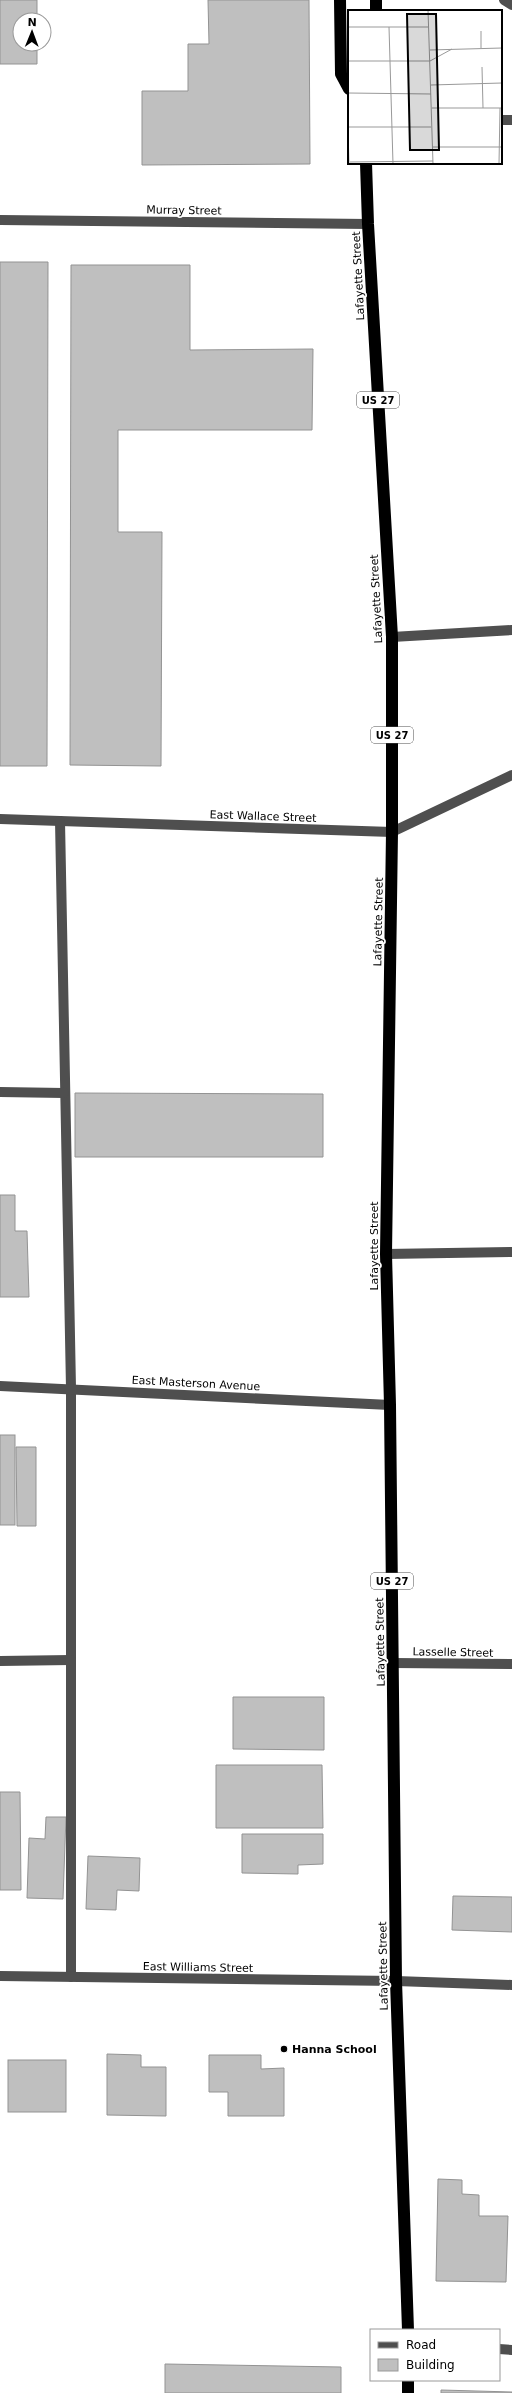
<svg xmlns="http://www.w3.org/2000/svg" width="512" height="2393" font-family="'DejaVu Sans',sans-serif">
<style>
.building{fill:#bfbfbf;stroke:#939393}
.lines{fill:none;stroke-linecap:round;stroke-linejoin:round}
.minor{stroke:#4f4f4f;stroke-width:10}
.highway{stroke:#000;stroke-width:12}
.poi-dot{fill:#000;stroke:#fff;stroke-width:1.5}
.labels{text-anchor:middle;stroke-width:3.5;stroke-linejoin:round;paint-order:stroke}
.shield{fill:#fff;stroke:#4c4c4c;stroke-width:1}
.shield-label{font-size:10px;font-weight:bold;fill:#000}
.street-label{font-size:11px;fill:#000;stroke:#fff}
.poi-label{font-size:11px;font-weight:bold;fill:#000;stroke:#fff;text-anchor:start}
.inset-road{fill:none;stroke:#999;stroke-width:1}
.view{fill:#000;fill-opacity:0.15;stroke:#000;stroke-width:2}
.inset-edge{fill:none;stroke:#000;stroke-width:2}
</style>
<rect width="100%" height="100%" fill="#fff"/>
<!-- building -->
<g class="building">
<path d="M0,0h37v20h-17v24h17v20h-37z"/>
<path d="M208,0h101l1,164 -168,1v-74h46v-47h21z"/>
<path d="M0,262h48l-1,504h-47z"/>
<path d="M71,265h119v85l123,-1 -1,81h-194v102h44l-1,234 -91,-1z"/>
<path d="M75,1093l248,1v63h-248z"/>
<path d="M0,1195h15v36h12l2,66h-29z"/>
<rect x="0" y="1435" width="15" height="90"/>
<path d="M16,1447h20v79h-19z"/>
<path d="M233,1697h91v53l-91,-1z"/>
<path d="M216,1765h106l1,63h-107z"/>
<path d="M0,1792h20l1,98h-21z"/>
<path d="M46,1817h20l-3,82 -36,-1 2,-60 16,1z"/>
<path d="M242,1834h81v30l-25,1v9l-56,-1z"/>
<path d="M88,1856l52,2 -1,33 -22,-1 -1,20 -30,-1z"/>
<path d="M453,1896l59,1v35l-60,-2z"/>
<path d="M107,2054l34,1v12h25v49l-59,-1z"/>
<path d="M209,2055h52v14l23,-1v48h-56v-24h-19z"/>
<rect x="8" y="2060" width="58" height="52"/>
<path d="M438,2179l24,1v14l17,1v21h29l-2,66 -70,-1z"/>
<path d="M165,2364l176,3v26h-176z"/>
<path d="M441,2390l71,2v1h-71z"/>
</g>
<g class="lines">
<!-- minor -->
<g class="minor">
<path d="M504,0l8,5"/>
<path d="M501,120h11"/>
<path d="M0,220l368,4"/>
<path d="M392,637l120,-7"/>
<path d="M0,819l392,13 120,-57"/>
<path d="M60,821l11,567v589"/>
<path d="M0,1092l64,1"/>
<path d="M386,1254l126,-2"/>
<path d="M0,1386l390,19"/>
<path d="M0,1661l71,-1"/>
<path d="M393,1663l119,1"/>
<path d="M0,1976l396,5 116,4"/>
<path d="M499,2349l13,1"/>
</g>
<!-- highway -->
<g class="highway">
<path d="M340,0l1,74 8,15"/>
<path d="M376,0v11"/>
<path d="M366,163l2,61 24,413v195l-6,422 4,151 6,576 12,349"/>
<path d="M408,2393v-13"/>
</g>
</g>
<!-- markers -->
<circle class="poi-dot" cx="284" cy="2049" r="4"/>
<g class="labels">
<!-- shield labels -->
<g class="shield">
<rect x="357" y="392" width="42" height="16" rx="3"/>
<rect x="371" y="727" width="42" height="16" rx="3"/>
<rect x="371" y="1573" width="42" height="16" rx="3"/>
</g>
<g class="shield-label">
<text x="378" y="404">US 27</text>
<text x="392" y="739">US 27</text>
<text x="392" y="1585">US 27</text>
</g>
<!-- street labels -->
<g class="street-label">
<text transform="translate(184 210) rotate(1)" y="4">Murray Street</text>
<text transform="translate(358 276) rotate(-93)" y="4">Lafayette Street</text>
<text transform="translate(376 599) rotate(-93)" y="4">Lafayette Street</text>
<text transform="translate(263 816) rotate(2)" y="4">East Wallace Street</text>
<text transform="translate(378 922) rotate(-89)" y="4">Lafayette Street</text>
<text transform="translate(374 1246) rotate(-90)" y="4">Lafayette Street</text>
<text transform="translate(196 1383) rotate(3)" y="4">East Masterson Avenue</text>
<text transform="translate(380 1642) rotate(-91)" y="4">Lafayette Street</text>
<text transform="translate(453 1652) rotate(1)" y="4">Lasselle Street</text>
<text transform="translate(383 1966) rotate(-91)" y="4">Lafayette Street</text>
<text transform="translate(198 1967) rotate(1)" y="4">East Williams Street</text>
</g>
<!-- poi labels -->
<g class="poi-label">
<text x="292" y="2053">Hanna School</text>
</g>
</g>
<!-- overview -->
<g transform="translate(348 10)">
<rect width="154" height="154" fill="#fff"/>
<path class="inset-road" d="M80,0l5,154M0,17h80M41,17l4,137M133,38v-17M82,40l72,-2M0,51h82l22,-12M134,57l1,41M83,75l71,-2M0,83l83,1M84,98h70M0,117h83M0,121l1,33M85,137h69M2,152l83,-1M151,154l1,-56"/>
<path class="view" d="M59,4h29l3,136h-29z"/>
<rect width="154" height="154" class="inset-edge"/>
</g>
<!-- legend -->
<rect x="370" y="2329" width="130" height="52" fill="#ffffff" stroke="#999999"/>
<rect x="378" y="2342" width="20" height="6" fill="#4f4f4f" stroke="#999999"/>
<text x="406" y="2349" font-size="12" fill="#000000">Road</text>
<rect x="378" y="2359" width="20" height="12" fill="#bfbfbf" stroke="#999999"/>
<text x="406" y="2369" font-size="12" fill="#000000">Building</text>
<!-- north arrow -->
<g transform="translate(32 32) rotate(1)"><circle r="19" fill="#ffffff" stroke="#999999"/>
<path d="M0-3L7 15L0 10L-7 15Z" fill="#000000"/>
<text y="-6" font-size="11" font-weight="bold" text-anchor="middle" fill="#000000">N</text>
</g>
</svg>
